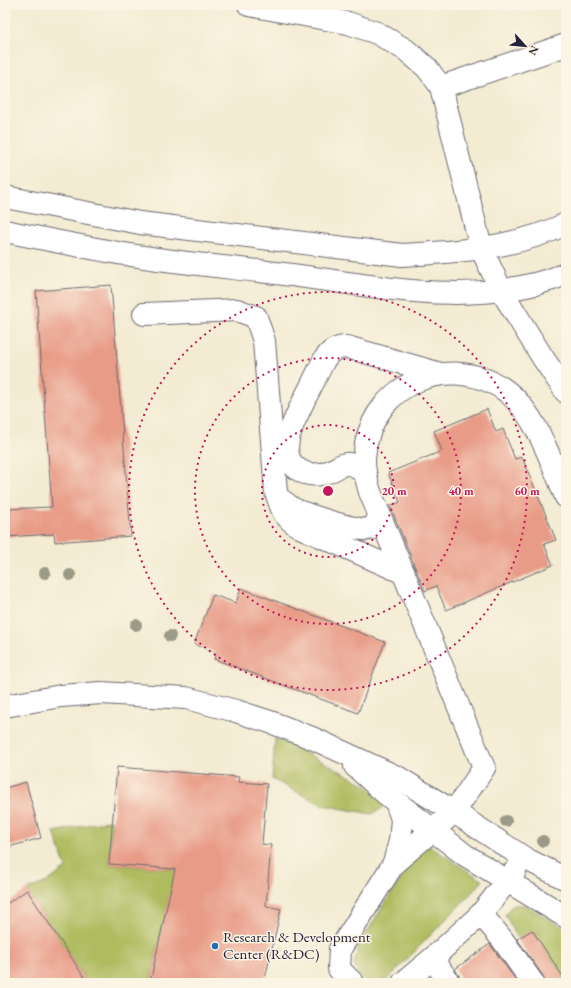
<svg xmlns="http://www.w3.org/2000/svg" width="571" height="988" font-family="'EB Garamond',serif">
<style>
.green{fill:#aebb5e;stroke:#686e4c}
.building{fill:#e89c88}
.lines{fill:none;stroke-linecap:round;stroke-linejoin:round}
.minor-casing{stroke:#6b6870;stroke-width:24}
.minor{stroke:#fff;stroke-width:22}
.tree{fill:#9b9a86}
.ring{fill:none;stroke:#c2185b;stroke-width:2;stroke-dasharray:2 4}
.poi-dot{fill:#1f6fb2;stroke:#fcf5e5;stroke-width:1.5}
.labels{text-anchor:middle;stroke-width:3;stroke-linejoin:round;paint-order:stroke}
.poi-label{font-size:15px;fill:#22223b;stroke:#fcf5e5;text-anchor:start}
.centre{fill:#c2185b;stroke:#fcf5e5;stroke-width:2}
.ring-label{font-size:12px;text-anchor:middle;font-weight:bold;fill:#c2185b;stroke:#fcf5e5;stroke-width:3;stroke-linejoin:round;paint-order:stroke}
</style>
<rect width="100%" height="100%" fill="#fcf5e5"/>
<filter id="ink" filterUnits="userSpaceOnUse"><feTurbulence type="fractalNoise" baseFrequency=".025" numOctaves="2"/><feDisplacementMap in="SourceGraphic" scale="8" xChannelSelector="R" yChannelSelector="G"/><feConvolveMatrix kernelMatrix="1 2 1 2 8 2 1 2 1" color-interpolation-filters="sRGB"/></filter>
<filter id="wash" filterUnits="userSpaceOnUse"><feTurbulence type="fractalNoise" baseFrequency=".012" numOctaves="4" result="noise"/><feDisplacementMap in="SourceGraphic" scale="16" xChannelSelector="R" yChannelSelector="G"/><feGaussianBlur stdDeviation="0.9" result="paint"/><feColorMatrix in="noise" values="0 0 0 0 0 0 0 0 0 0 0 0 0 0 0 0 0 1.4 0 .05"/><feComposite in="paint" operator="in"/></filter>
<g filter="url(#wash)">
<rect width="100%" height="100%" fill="#f3ebd2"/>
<!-- green -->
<g class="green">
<path d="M275,738l54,27 38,21 19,20 -14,8 -50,-9 -50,-26z"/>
<path d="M112,820l-3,44 78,6 -15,15 -22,98h-62l-61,-93 20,-8 19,-14 -12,-36z"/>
<path d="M425,843l58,38 -95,98 -15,4 -13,-5 -6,-13 4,-18 28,-46z"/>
<path d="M512,905h12l42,24v53l-34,-52 -14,9 -13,-24z"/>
</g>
<g id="blocks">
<!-- building -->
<g class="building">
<path d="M111,285l20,251 -76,6 -1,-8 -49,3v-28l47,-2 -16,-216z"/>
<path d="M487,409l9,23 7,-3 12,30 7,-2 34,83 -12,4 9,21 -107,45 -10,-24 -11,5 -35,-85 10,-4 -12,-29 54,-22 -8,-20z"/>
<path d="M241,588l144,54 -27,71 -144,-54 2,-6 -22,-9 19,-49 23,8z"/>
<path d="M117,767l122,10 -1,5 29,2 -5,60 9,1 -5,61 15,3 -17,74h-114l25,-114 -66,-5z"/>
<path d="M26,782l15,56 -36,10v-60z"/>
<path d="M27,890l61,93h-83v-78z"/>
<path d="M532,930l34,51v2h-21l-2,-7 -26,-37z"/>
<path d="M490,944l2,3 26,36h-55l-2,-3 -6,-11z"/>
</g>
</g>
</g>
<g filter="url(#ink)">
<use href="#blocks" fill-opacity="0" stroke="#6b6870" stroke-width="1"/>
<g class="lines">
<!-- minor casing -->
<g class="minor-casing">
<g id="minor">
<path d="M249,5l99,18 29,10 29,17 21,18 14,19 40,161 20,42 42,68 23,34"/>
<path d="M441,87l125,-42"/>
<path d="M5,197l135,26 262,32c55,-3 114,-7 164,-31"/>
<path d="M5,231c39,8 79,16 119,23 55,9 112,14 168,21 90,12 186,34 274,-1"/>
<path d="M144,314l93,-4 19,7 8,24 12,151c6,18 7,25 24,35l104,46"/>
<path d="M366,476c-21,-25 -26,-4 -46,-2 -7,1 -15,0 -21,-4 -26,-16 -3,-52 6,-72 7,-13 13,-26 19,-38 6,-9 12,-13 23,-13l94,27"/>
<path d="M283,501c5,4 9,8 15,10 10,4 64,22 72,18 5,-2 8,-9 9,-15"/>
<path d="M5,706l56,-10 40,-3 85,5 50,13 37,12 39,15 87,40 55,34 72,47 40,20"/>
<path d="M355,766l31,28 79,61 101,62"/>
<path d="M394,863l6,-22 2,-22 -6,-17"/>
<path d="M481,914l21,25 31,44"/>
<path d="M433,958l16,25"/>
<path d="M353,983l-14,-14 1,-20 54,-86 60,-51 30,-44 -114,-276c-3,-10 -6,-20 -6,-30 0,-6 1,-12 2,-18 12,-60 78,-88 131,-59 37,20 54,76 69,112"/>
<path d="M403,983l30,-25 48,-44 34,-43"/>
</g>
</g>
<!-- minor -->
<use href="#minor" class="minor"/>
</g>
<!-- trees -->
<g class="tree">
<circle cx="45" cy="573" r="6"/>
<circle cx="70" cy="575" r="6"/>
<circle cx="136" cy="625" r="6"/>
<circle cx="170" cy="636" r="6"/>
<circle cx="506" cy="821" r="6"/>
<circle cx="543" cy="841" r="6"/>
</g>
</g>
<!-- distance rings -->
<g class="ring">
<circle cx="328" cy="491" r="66"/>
<circle cx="328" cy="491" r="133"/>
<circle cx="328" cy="491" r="199"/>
</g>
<!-- markers -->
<circle class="poi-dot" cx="215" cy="946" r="4"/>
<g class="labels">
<!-- poi labels -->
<g class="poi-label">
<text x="223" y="942">Research &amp; Development<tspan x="223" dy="17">Center (R&amp;DC)</tspan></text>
</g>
</g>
<circle cx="328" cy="491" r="6" class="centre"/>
<g class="ring-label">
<text x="394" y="495">20 m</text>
<text x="461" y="495">40 m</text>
<text x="527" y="495">60 m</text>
</g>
<!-- margin -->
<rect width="571" height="988" fill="none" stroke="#fcf5e5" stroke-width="20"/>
<!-- north arrow -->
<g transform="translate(525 46) rotate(117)" stroke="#fcf5e5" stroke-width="3" paint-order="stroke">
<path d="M0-3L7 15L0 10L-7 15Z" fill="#22223b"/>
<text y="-6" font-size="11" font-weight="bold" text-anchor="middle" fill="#22223b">N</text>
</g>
</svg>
